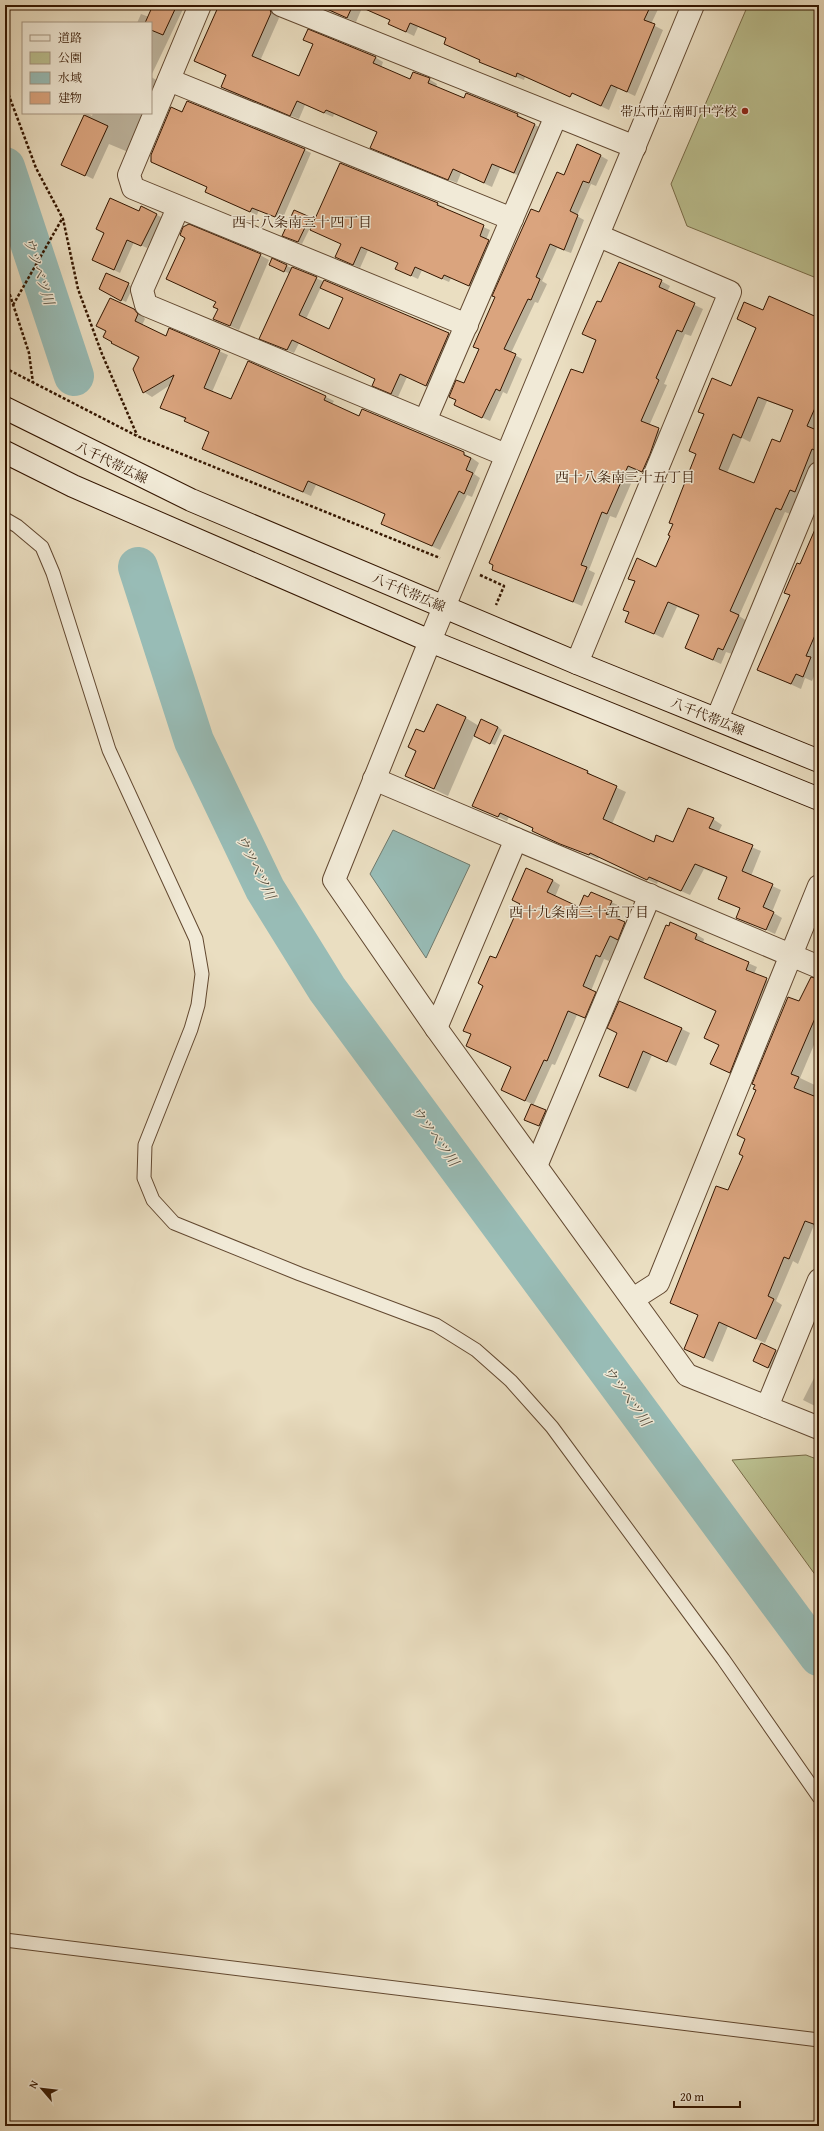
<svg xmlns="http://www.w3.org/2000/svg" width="824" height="2131" font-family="'Gentium Book Plus','Noto Serif JP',serif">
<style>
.green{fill:#bbc090;stroke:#786b48}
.water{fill:#98bcb6;stroke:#707a6d}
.shadow{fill:#0003;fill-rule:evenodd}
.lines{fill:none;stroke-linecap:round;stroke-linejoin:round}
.river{stroke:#98bcb6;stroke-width:40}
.building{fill:#daa47e;stroke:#341600;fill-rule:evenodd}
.service-casing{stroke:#624830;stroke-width:15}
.minor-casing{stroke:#624830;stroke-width:24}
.tertiary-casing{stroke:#624830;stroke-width:24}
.secondary-casing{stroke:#341600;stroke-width:24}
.path{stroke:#341600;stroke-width:2.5;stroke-dasharray:3 2;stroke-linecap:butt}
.service{stroke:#f1ead7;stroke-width:13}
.minor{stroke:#f1ead7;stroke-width:22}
.tertiary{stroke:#f1ead7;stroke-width:22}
.secondary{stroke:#f1ead7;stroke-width:22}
.poi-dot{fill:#8f2418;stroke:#f1ead7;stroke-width:1.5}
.labels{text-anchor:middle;stroke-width:3;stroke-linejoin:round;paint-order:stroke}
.poi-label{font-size:13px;fill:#341600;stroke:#f1ead7;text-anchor:end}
.street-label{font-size:13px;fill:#341600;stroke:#f1ead7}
.neighbourhood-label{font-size:14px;fill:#341600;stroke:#f1ead7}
.water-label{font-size:14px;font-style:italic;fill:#575040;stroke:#f1ead7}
</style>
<rect width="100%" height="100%" fill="#eadec1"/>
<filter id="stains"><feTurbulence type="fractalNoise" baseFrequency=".005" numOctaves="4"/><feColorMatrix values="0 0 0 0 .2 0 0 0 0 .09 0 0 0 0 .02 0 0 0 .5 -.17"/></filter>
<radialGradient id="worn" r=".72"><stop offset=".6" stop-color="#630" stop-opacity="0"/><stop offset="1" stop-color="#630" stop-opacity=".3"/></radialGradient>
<!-- green -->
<g class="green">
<path d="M748,5h71v274l-132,-53 -16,-42z"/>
<path d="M806,1455l13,5v120l-87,-120z"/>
</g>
<!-- water -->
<path class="water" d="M393,830l77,35 -44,93 -56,-84z"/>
<!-- shadow -->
<g class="shadow">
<path d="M154,5h31l-34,71v-53h-14l4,-9 8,3z"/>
<path d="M220,5h57l-1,7 3,6 -19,43 39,17 76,-21 8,5 -2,6 30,13 18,-2 8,5 -1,3 28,12 3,-5 51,21 17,10 8,4 -21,48 -22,-9 -8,19 -31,-14 -4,10 -78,-31 -8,-5 7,-14 -44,-19 -1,3 -28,-12 -6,14 -69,-27 -8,-5 5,-11 -32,-15z"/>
<path d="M319,5h266l-32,84 -28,-12 -1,3 -36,-14 -8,-4 1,-2 -36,-16 2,-5 -29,-12 -4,9 -25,-12 2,-4 -29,-12 -6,14 -29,-12z"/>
<path d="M612,5h48l-9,19 12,6 -28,66 -17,-8 -9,22 -28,-13z"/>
<path d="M151,77l11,6 -11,27z"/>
<path d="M172,108l133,42 6,3 -29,67 -23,-10 -2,5 -45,-20 -4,-8 -58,-26z"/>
<path d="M86,113l6,3 1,-3h57l-17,41 -24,-10 -16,35 -31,-15z"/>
<path d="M601,156l7,4 -12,26 -5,-2 -14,32 7,4 -13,33 -14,-5 -15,33 5,3 -9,19 -3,-1 -24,51 11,6 -15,35 -4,-2 -13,29 -28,-13 2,-23 16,-35 -6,-4 66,-133 24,-37z"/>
<path d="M341,164l97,40 7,3 -1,2 46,21 -4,10 9,5 -19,44 -25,-11 -2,4 -27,-12 -4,9 -15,-7 -4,-9 -31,-13 -8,18 -24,-11 6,-13z"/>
<path d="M141,207l22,11 -16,30 -13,-6 -14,31 -27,-13 12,-27 34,-21z"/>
<path d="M310,218l4,2 -12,24 -15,-6z"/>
<path d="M186,238l74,17 9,5 -30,70 -25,-11 5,-10 -2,-7 -50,-23z"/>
<path d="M274,266h13l169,71 -22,52 -27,-12 -9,20 -18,-8 -4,-10 -77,-36 -5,10 -27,-11 23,-68zM321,287l23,12 -14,31 -24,-11z"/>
<path d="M107,274l26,13 -7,15 -26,-13z"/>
<path d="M661,281l9,5 -3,6 36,17 -12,27 -6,-2 -21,50 3,1 -18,41 18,8 -16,42 -14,-6 -21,48 -6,-2 -21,54 6,3 -13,33 -89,-37 104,-228 -14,-7 19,-30z"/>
<path d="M134,310l8,4 3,5 -3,6 24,12 3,-8 59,26 -16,37 19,9 18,-38 77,34 8,4 -2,3 28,13 96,32 16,9 7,5 -5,11 6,4 -8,19 -5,-2 -27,55 -58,-26 4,-9 -17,-8 -53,-22 -5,11 -100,-43 -1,-21 -49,-25 9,-22 -18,12 -8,-5 -4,-35 -20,-10z"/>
<path d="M764,312l55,6v105l-3,8 3,1v26l-15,38 -6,-2 -8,20 -5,-2 -46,104 8,5 -15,33 -6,-2 -5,12 -27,-12 6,-36 -23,-9 -14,31 -37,-17 4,-9 6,-30 -6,-4 27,-10 14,-32 26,-82 8,-39 -6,-4 32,-24zM767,401l27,10 -14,32 -25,41 -28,-11 15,-35 8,4z"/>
<path d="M819,529v136l-7,16 -7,-3 -4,11 -42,-19 31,-75 -4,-2z"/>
<path d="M466,718l13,8 19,1 4,3 -7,15 -21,-9 -26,60 -42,-20 19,-43z"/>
<path d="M588,772l8,6 30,14 -14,32 42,19h20l39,-24 9,6 -4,8 43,18 -10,25 30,14 -9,22 10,6 -7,16 -37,-17 3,-8 -22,-10 9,-21 -24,-9 -14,26 -32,-14 -1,3 -58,-27 -1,2 -56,-23 -9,-5 1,-2 -25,-12 -2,4 -34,-16z"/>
<path d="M552,880l8,5 -5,12 24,11 32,-6 9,4 -6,13 19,9 -7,15 -7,-3 -10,21 -5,-2 -13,32 13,6 -11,25 -16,-7 -22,50 -3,-1 -19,42 17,7 -6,15 -18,-9 6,-15 -22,-10 2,-27 -15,-107 24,-55 -8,-5z"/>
<path d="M697,935l7,4 -1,4 54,24 -3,7 20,10 -36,93 -19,-9 1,-23 -15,-7 12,-27 -64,-29z"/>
<path d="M819,980v53l-19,45 19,9v140l-5,-2 -16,39 -5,-3 -17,40 6,4 -17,38 -37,-17 -15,36 -28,-13 14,-34 -27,-12 56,-111 16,-36 56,-153z"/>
<path d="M682,1029l8,4 -14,33 -24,-11 -16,37 -36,-17z"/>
<path d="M819,1335v17l-5,-3z"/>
<path d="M761,1344l19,9 -8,16 -14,-6z"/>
<path d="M819,1368v43v-3l-16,-8z"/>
</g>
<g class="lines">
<!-- river -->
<g class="river">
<path d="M5,167l69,209"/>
<path d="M138,567l56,174 71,148 62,100 492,667"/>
</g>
</g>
<!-- building -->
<g class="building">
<path d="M153,5h24l-14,30 -12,-5v-7h-6z"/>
<path d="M219,5h50l2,8 -19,43 47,20 14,-32 -10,-4 5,-11 68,28 -3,6 37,16 3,-7 17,6 -2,5 36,15 2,-5 52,21 -1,2 18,8 -21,49 -22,-9 -8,19 -31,-14 -5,11 -78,-32 7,-16 -51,-22 -2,3 -27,-12 -7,15 -69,-29 5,-12 -32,-14z"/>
<path d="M318,5h35l-6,13z"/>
<path d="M356,5h295l-7,15 11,4 -28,68 -16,-7 -10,21 -29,-13 -2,4 -53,-24 -1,4 -37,-15 1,-2 -36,-16 2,-6 -36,-15 -4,9 -18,-8 2,-4z"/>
<path d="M187,101l118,48 -30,68 -23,-9 -2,4 -45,-20 2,-5 -56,-25v-7l20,-48 11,5z"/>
<path d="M84,115l24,11 -23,50 -24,-11z"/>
<path d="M577,144l24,11 -12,28 -6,-2 -13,30 8,4 -14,35 -14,-6 -14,33 4,2 -9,21 -3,-1 -24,50 12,5 -16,37 -4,-2 -14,29 -28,-13 2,-5 -7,-3 7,-17 8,3 15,-34 -6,-2 22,-50 -3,-1 39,-87 8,3 18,-40 7,3z"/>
<path d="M340,163l98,40 -1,2 47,20 -4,11 9,4 -20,46 -25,-11 -2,4 -27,-12 -4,9 -16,-7 3,-6 -37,-16 -8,18 -18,-8 6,-13 -31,-14z"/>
<path d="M110,198l29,13 2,-5 16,8 -16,32 -14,-6 -13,30 -22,-10 12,-27 -8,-4z"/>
<path d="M294,210l16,7 -12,25 -16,-6z"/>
<path d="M189,224l72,30 -31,72 -17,-7 5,-10 -5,-2 3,-5 -50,-23 19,-41 -5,-3 3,-8z"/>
<path d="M272,258l15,7 -3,7 -15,-7z"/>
<path d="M619,262l43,18 -3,7 36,16 -13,29 -5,-2 -21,48 3,2 -18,41 18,7 -9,26 -8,18 -14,-6 -21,48 -5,-2 -21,53 6,2 -14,35 -81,-32 1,-5 -4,-2 82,-194 12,4 13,-33 -14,-6 15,-33 4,1z"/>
<path d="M292,267l25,10 -18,38 30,14 14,-31 -23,-10 4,-8 125,53 -23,53 -26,-12 -9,20 -19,-8 3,-7 -83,-39 -5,10 -28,-11z"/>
<path d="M106,273l23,10 -8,18 -22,-12z"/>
<path d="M769,296l50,22v81l-12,27 12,5v21l-7,-3 -17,43 -5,-2 -9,20 -5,-2 -46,103 9,4 -16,35 -5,-2 -5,12 -28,-12 14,-33 -31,-13 -14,32 -29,-12 4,-10 -6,-2 12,-29 -7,-2 9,-21 19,9 14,-31 -2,-1 5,-11 -4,-1 27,-69 -7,-3 15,-37 -6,-2 14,-34 19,8 25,-58 -19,-9 7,-17 19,8zM758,397l35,13 -13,32 -8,-3 -18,44 -35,-14 14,-35 8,4z"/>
<path d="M110,298l24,11 4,5 -3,7 31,15 3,-8 51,22 -16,38 27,11 17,-38 78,35 -2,4 35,16 3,-7 102,43v3l7,3 -5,12 7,3 -9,21 -5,-3 -27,55 -51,-22 4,-10 -25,-11 -52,-22 -5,11 -101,-43 7,-17 -25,-11 2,-3 -26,-10 14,-33 -31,18 -10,-24 6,-12 -28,-14 1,-1 -9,-5 3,-6 -10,-5z"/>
<path d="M819,520v106l-13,30 5,1 -8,20 -7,-3 -5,10 -34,-14 33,-75 -6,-2 13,-30 3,1z"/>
<path d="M437,704l29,13 -32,72 -29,-13 11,-25 -8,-4 8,-18 8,3z"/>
<path d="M481,719l17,8 -8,17 -16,-8z"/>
<path d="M504,735l84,36 -1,2 30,13 -14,33 51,23 2,-7 17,7 15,-34 26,10 -5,10 44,17 -11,26 31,13 -10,23 11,5 -8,18 -30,-12 4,-10 -22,-9 9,-22 -32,-13 -14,27 -32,-14 -2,3 -57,-27 -1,2 -29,-11 -28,-13 1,-3 -33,-15 -2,4 -26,-11z"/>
<path d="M526,868l27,12 -6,12 32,15 5,-12 4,2 3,-5 21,9 -6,13 19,8 -7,18 -8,-4 -10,21 -4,-2 -13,31 13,6 -11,26 -17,-7 -21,50 -3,-1 -19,41 -24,-11 10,-23 -45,-21 5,-12 -8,-3 20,-45 -5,-3 12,-27 6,2 24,-54 -8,-4z"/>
<path d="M670,922l27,12 -2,5 54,23 -3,8 21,8 -37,95 -20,-9 9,-19 -15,-7 12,-27 -72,-33 22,-53 3,1z"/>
<path d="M811,977l8,2v30l-28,65 8,3 -5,11 25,10v128l-14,-5 -16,38 -5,-2 -16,39 6,3 -18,40 -37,-17 -15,36 -20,-9 14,-34 -28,-12 46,-117 12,4 15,-34 -4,-2 6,-15 -8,-4 19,-45 -3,-1 2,-4 -3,-1 36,-87 11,4z"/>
<path d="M619,1001l63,27 -15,34 -24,-11 -15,37 -29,-12 18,-43 -10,-5z"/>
<path d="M531,1104l15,6 -7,16 -15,-6z"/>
<path d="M761,1343l15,7 -8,18 -15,-7z"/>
</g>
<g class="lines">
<!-- service casing -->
<g class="service-casing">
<g id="service">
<path d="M5,519l12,7 25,21 11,26 56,177 87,189 6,35 -4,31 -7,24 -46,116 -1,33 9,22 21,23 126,51 136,51 40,25 35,31 41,46 171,232 96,138"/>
<path d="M5,1940l814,100"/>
</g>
</g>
<!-- minor casing -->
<g class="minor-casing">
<g id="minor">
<path d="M200,5l-71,170 4,13 334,137"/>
<path d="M281,5l354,142"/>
<path d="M169,80l343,139"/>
<path d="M178,208l-36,82 4,15 360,150"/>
<path d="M425,421l131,-305"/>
<path d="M430,641l-96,239 102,148 251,347 132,53"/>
<path d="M577,663l153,-371 -131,-56"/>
<path d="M717,719l102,-246"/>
<path d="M374,779l445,188"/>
<path d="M436,1028l80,-189"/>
<path d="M536,1166l114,-271"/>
<path d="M633,1299l25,-16 161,-397"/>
<path d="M767,1407l52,-127"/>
</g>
</g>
<!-- tertiary casing -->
<g class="tertiary-casing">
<path id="tertiary" d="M430,641l263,-636"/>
</g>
<!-- secondary casing -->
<g class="secondary-casing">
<g id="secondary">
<path d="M5,408l186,92 386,163 242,98"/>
<path d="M5,452l68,34 357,155 389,158"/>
</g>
</g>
<!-- path -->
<g class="path">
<path d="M5,85l31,83 27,51 15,70 24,65 35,81"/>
<path d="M5,280l24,73 4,30"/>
<path d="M13,305l49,-86"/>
<path d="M5,368l132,68 303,122"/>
<path d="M480,575l24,11 -8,19"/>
</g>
<!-- service -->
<use href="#service" class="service"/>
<!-- minor -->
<use href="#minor" class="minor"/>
<!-- tertiary -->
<use href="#tertiary" class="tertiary"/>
<!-- secondary -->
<use href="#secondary" class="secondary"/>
</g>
<!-- markers -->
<circle class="poi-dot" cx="745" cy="111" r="4"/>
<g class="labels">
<!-- poi labels -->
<g class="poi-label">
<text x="737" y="116">帯広市立南町中学校</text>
</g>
<!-- street labels -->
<g class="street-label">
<text transform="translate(112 462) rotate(26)" y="5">八千代帯広線</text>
<text transform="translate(409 592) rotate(23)" y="5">八千代帯広線</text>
<text transform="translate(708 716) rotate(22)" y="5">八千代帯広線</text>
</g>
<!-- neighbourhood labels -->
<g class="neighbourhood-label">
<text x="302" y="227">西十八条南三十四丁目</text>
<text x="625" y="482">西十八条南三十五丁目</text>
<text x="579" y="917">西十九条南三十五丁目</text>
</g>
<!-- water labels -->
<g class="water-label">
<text transform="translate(39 271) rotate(72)" y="5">ウツベツ川</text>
<text transform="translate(256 867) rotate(63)" y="5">ウツベツ川</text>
<text transform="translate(435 1136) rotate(54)" y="5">ウツベツ川</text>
<text transform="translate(627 1396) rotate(54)" y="5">ウツベツ川</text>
</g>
</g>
<!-- margin -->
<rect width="824" height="2131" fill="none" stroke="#eadec1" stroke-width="20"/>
<rect x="6" y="6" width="812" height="2119" fill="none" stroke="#341600" stroke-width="2"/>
<rect x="10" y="10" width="804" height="2111" fill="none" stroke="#341600"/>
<!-- legend -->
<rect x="22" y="22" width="130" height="92" fill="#f1ead7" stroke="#a59581"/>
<rect x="30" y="35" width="20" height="6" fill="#f1ead7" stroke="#a59581"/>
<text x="58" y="42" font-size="12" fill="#341600">道路</text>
<rect x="30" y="52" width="20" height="12" fill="#bbc090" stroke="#a59581"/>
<text x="58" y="62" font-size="12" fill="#341600">公園</text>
<rect x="30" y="72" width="20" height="12" fill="#98bcb6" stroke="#a59581"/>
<text x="58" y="82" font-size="12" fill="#341600">水域</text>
<rect x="30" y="92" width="20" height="12" fill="#daa47e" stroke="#a59581"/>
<text x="58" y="102" font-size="12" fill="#341600">建物</text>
<!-- north arrow -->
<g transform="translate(42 2089) rotate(298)" stroke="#f1ead7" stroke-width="3" paint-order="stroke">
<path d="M0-3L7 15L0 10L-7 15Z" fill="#341600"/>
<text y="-6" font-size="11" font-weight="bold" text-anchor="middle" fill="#341600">N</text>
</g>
<!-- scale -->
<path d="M674 2101v6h66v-6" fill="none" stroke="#341600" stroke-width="2"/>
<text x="680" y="2101" font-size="12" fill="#341600" stroke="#f1ead7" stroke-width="3" paint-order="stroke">20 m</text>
<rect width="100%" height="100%" filter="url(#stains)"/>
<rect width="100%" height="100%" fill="url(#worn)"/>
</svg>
